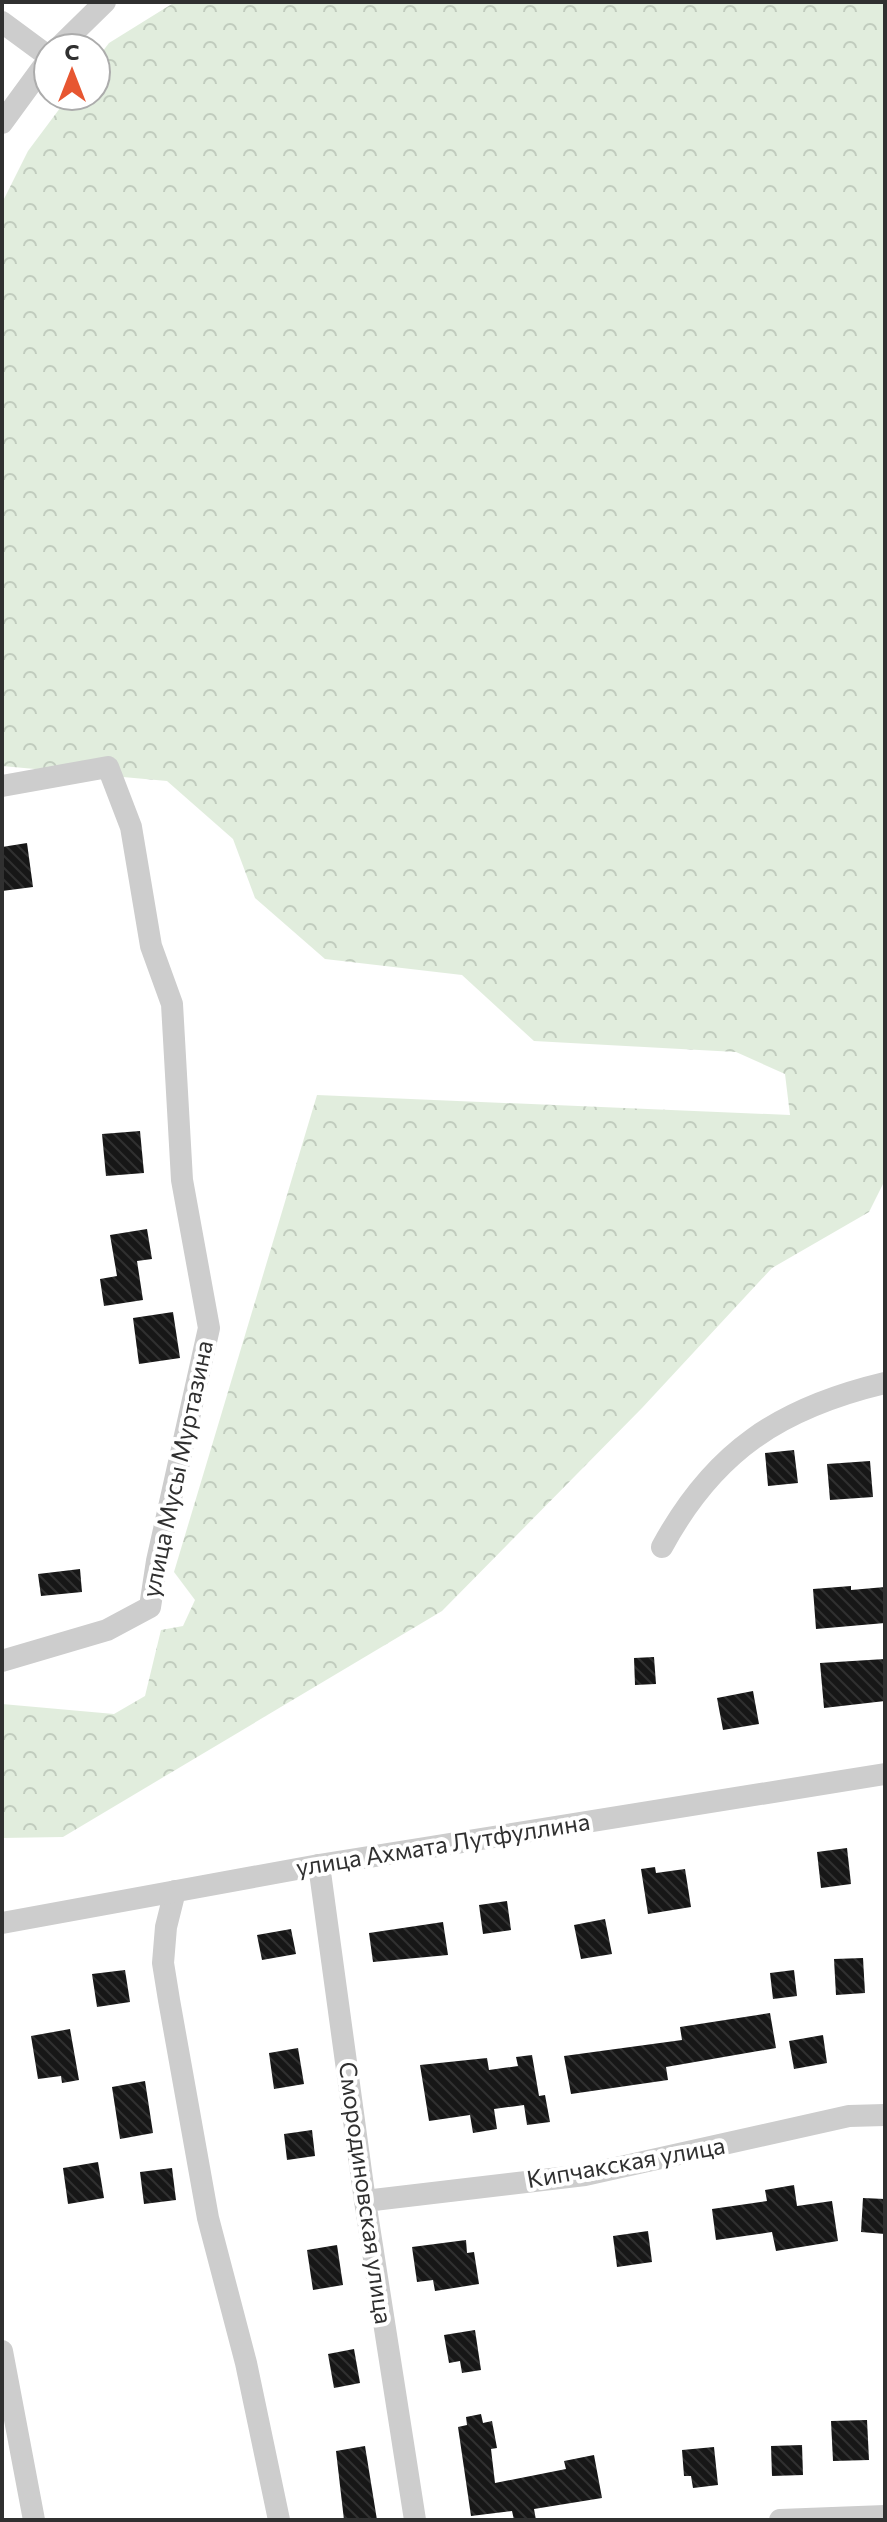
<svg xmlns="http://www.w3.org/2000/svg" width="887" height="2522" font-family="Commissioner,sans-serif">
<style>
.forest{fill:url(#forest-crowns)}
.building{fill:url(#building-back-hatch)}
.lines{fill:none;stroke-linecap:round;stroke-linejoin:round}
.street{stroke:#cdcdcd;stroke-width:22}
.labels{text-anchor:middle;stroke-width:8;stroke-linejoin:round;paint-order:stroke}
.street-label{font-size:24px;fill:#303030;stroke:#fff}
</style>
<defs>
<pattern id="forest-crowns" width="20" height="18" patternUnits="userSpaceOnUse" patternTransform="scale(2)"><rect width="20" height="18" fill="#e1eddd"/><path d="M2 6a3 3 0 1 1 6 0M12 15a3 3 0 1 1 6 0" fill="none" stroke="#c1ccbe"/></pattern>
<pattern id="building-back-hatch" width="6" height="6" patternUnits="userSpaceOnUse" patternTransform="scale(2)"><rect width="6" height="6" fill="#171717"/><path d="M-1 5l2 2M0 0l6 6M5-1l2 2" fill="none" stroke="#303030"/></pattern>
</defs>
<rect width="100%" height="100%" fill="#fff"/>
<!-- forest -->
<path class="forest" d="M175,2h710v1178l-16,32 -97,56 -130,140 -200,203 -379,226 -61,1v-134l112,10 31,-18 16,-66 22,-4 12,-26 -21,-28 143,-477 473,20 -5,-41 -49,-22 -202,-11 -72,-66 -137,-16 -70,-61 -22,-59 -66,-58 -165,-15v-563l26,-52 41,-55h27v-36l13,-17z"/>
<!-- building -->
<g class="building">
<path d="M27,843l6,44 -31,4v-44z"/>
<path d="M140,1131l4,42 -38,3 -4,-42z"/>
<path d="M147,1229l5,30 -15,2 6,39 -39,6 -4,-27 17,-3 -7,-41z"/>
<path d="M173,1312l7,46 -41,6 -6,-46z"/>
<path d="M794,1450l4,33 -30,3 -3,-33z"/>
<path d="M870,1461l3,36 -43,3 -3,-36z"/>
<path d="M80,1569l2,23 -41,4 -3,-22z"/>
<path d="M851,1586v4l34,-3v36l-69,6 -3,-40z"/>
<path d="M654,1657l2,27 -21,1 -1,-27z"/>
<path d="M885,1659v42l-61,7 -4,-45z"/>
<path d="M753,1691l6,33 -36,6 -6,-32z"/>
<path d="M847,1848l4,36 -30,4 -4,-36z"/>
<path d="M655,1867l1,6 29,-4 6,38 -43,7 -7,-45z"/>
<path d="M507,1901l4,29 -28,4 -4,-29z"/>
<path d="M605,1919l7,35 -31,5 -7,-34z"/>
<path d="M443,1922l5,33 -75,7 -4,-29z"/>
<path d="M291,1929l5,25 -34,6 -5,-25z"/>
<path d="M863,1958l2,35 -29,2 -2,-36z"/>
<path d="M125,1970l5,32 -33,5 -5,-33z"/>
<path d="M794,1970l3,26 -24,3 -3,-26z"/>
<path d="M770,2013l6,35 -110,19 2,13 -97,14 -7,-38 118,-16 -2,-13z"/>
<path d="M70,2029l9,51 -17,3 -1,-7 -23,3 -7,-43z"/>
<path d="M823,2035l4,28 -33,6 -5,-28z"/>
<path d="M298,2048l6,36 -30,5 -5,-36z"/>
<path d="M532,2055l7,41 6,-1 5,27 -23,3 -3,-20 -30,4 3,20 -24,4 -3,-18 -41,6 -9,-56 67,-7 2,12 29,-4 -2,-9z"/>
<path d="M145,2081l8,52 -33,6 -8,-52z"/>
<path d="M312,2130l3,26 -28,4 -3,-26z"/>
<path d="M98,2162l6,36 -36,6 -5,-36z"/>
<path d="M172,2168l4,32 -32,4 -4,-32z"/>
<path d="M794,2185l3,21 35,-5 6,40 -62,10 -4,-19 -56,8 -4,-31 55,-8 -2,-11z"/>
<path d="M863,2198l22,1v35l-24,-2z"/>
<path d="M648,2231l4,31 -35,5 -4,-31z"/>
<path d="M466,2240l1,13 7,-1 5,32 -44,7 -2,-11 -16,2 -5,-35z"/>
<path d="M337,2245l6,40 -30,5 -6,-40z"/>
<path d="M475,2330l6,40 -19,3 -2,-12 -11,2 -5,-28z"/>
<path d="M354,2349l6,34 -26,5 -6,-34z"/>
<path d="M481,2414l2,9 9,-2 5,27 -6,1 4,34 71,-14 -2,-8 30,-6 8,43 -68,11 2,11h-22l-2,-9 -41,5 -13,-89 9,-2 -1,-8z"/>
<path d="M867,2420l2,40 -36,1 -2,-40z"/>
<path d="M802,2445l1,30 -31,1 -1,-30z"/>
<path d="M365,2446l12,74h-33l-8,-69z"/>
<path d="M714,2447l4,38 -25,3 -2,-12h-7l-2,-26z"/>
</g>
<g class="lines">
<!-- street -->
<g class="street">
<path d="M2,22l46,34"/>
<path d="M58,48l47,-46"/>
<path d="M2,123l46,-63"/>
<path d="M2,786l106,-19 23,60 20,119 21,58 10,176 27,148 -52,233 -7,46 -43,23 -105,31"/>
<path d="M662,1547c52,-96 118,-139 223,-164"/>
<path d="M319,1865l46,336 50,319"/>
<path d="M175,1891l-9,36 -3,36 6,37 39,218 38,145 33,157"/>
<path d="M2,1923l317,-58 566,-91"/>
<path d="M365,2201l220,-26 264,-59 36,-1"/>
<path d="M2,2351l32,169"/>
<path d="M780,2520l105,-4"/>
</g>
</g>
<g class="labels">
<!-- street labels -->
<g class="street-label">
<text transform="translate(178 1469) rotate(-78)" y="8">улица Мусы Муртазина</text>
<text transform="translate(443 1845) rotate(-9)" y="8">улица Ахмата Лутфуллина</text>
<text transform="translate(626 2163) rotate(-10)" y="8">Кипчакская улица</text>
<text transform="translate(365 2193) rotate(82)" y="8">Смородиновская улица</text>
</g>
</g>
<!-- border -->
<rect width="887" height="2522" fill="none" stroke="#303030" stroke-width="8"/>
<!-- north arrow -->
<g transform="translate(72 72)"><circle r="38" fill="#ffffff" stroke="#acacac" stroke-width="2"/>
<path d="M0-6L14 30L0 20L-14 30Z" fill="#e75631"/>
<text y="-12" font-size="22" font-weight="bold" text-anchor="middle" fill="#303030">С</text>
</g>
</svg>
